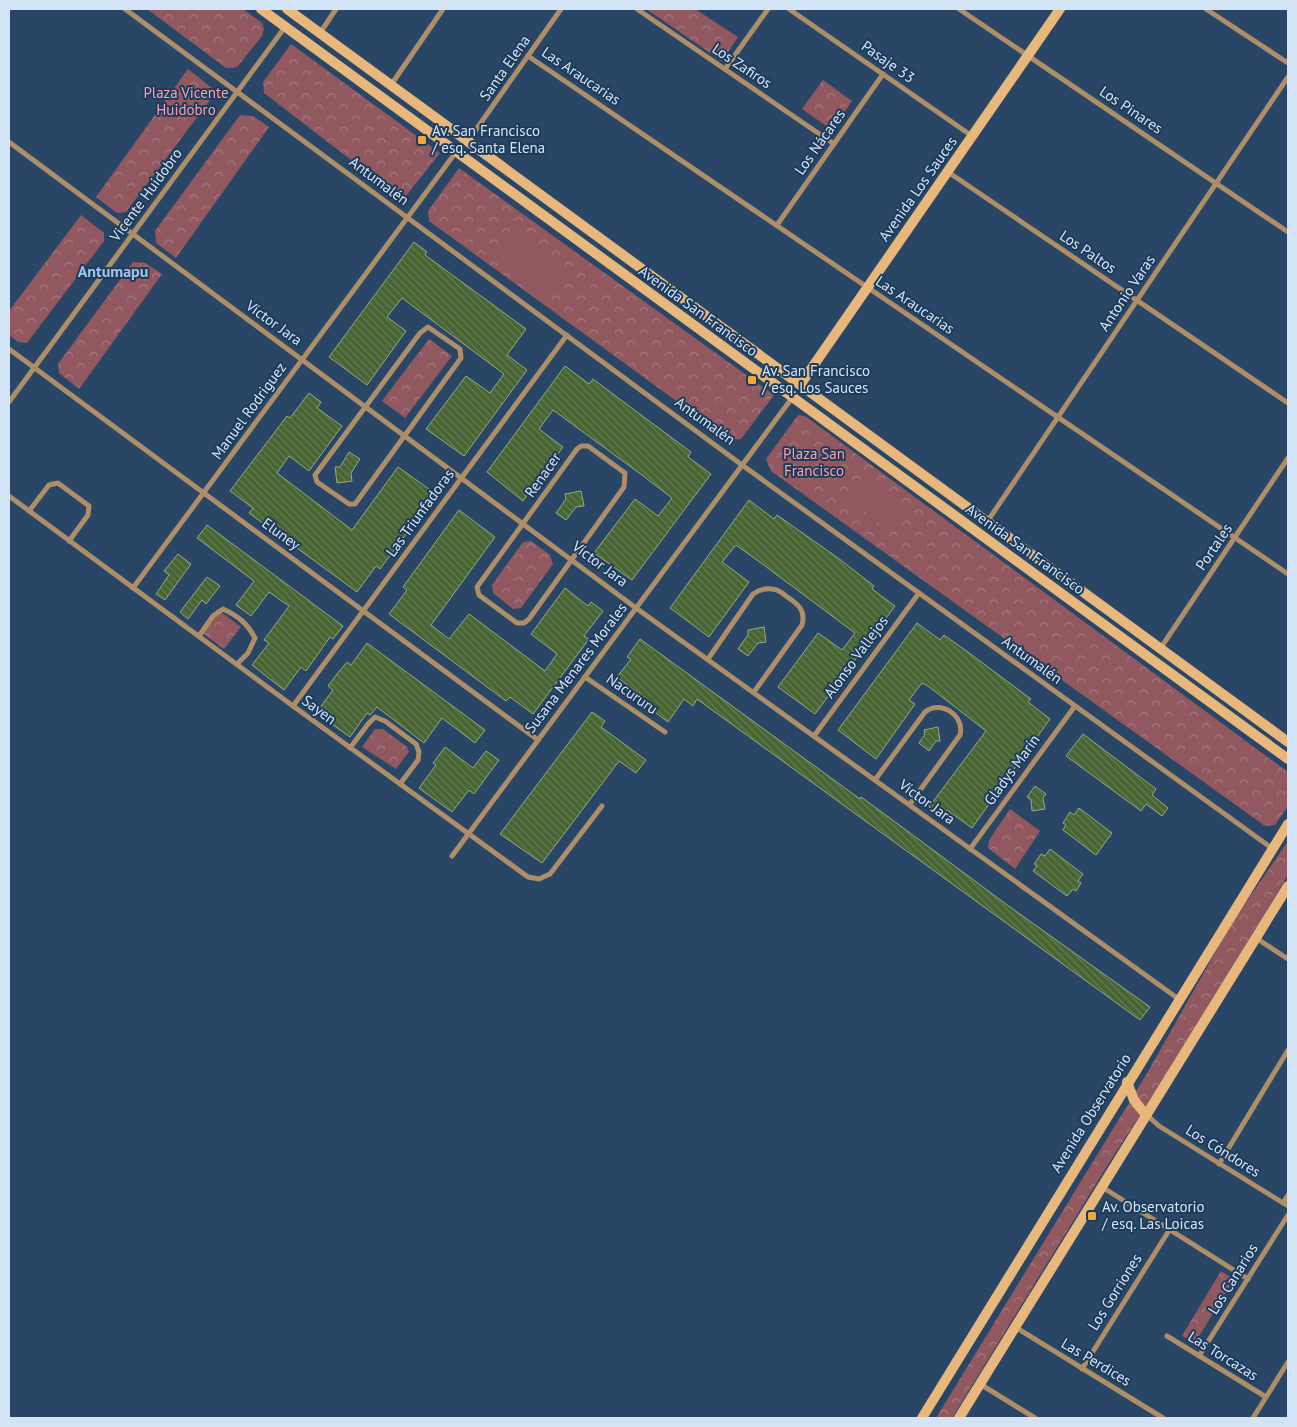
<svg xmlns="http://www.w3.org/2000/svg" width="1297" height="1427" font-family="'PT Sans',sans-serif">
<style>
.forest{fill:url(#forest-crowns)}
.garden{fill:#91585f}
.building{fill:url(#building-back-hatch);stroke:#93ab81}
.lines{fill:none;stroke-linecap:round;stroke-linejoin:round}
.street{stroke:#ad8e69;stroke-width:5}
.secondary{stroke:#e7b77b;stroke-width:10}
.poi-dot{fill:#f0a73e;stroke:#1f3b5a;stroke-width:2}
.labels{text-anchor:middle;stroke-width:4;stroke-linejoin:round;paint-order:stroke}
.street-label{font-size:15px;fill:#d3e4f7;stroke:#1f3b5a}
.park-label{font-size:15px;fill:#fca0ab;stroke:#1f3b5a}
.poi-label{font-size:15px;fill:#d3e4f7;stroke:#1f3b5a;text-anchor:start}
.neighbourhood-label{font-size:16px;font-weight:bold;fill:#a3c4ea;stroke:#1f3b5a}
</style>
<defs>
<pattern id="forest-crowns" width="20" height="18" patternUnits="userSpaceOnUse" patternTransform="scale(1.25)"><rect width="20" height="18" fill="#91585f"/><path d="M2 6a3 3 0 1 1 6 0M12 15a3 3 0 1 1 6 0" fill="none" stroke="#a4787f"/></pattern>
<pattern id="building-back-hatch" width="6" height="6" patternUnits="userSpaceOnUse" patternTransform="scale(1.25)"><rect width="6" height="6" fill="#496433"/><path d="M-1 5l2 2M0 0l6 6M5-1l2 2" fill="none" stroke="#627a51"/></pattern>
</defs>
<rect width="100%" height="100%" fill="#294666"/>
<!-- forest -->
<g class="forest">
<path d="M147,9h96l19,14 2,6 -2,7 -24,30 -5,2h-7z"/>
<path d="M646,9h49l43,28 -16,24z"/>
<path d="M291,44l149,109 -34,43 -7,1 -135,-104 -1,-11z"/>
<path d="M188,69l24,19 -2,12 -84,112 -9,1 -21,-16z"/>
<path d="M823,80l29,21 -20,29 -30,-21z"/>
<path d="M240,115l13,1 16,11 -93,131 -20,-15 -1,-12z"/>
<path d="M459,168l315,227 -33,44 -11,1 -301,-219 -1,-10z"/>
<path d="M81,215l23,18v8l-77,102 -9,-1 -9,-7v-24z"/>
<path d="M133,262l12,1 17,11 -83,115 -20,-16 -1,-9z"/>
<path d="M429,339l23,17 -47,62 -23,-17z"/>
<path d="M798,415l7,1 483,356v34l-13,19 -10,1 -494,-355 -5,-12z"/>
<path d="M531,541l19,14 3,9 -32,44 -8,1 -20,-16 -1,-8 31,-43z"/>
<path d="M217,609l24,18 -17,22 -23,-17z"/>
<path d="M375,729h8l24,18 2,5 -13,17 -34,-22z"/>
<path d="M1010,809l30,22 -25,38 -27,-21 1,-8z"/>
<path d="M1288,841v34l-106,175 -73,113 -157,255h-16l210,-343 87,-154z"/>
<path d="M1221,1271l13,8 -39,64 -13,-7z"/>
</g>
<!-- garden -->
<g class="garden">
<path d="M517,230l51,38 -21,29 -51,-38z"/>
<path d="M864,483l37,28 -13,18 -37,-28z"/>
</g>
<!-- building -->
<g class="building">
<path d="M414,242l13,10 -2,3 101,74 -19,26 20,15 -63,86 -38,-27 40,-53 24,17 14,-19 -102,-76 -15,19 19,14 -39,54 -38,-28z"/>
<path d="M565,366l24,18 4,-5 44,33 54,40 -3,5 23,17 -79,106 -38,-27 41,-54 23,17 14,-18 -30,-23 -89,-65 -14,19 24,18 -40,54 -36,-29z"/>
<path d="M309,393l12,9 -4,6 25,18 -33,45 -20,-15 -12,17 75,57 46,-63 38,27 -56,75 -4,-3 -19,26 -108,-79 4,-5 -23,-17 57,-75 3,2z"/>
<path d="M349,452l11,7 -9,14 1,8 -15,2 -2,-16h5z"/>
<path d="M581,491l3,15 -8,1 -10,13 -10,-7 10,-14 -1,-5z"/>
<path d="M749,500l25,19 3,-4 61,43 36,28 -2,3 23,17 -80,108 -37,-27 40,-54 24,17 13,-17 -94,-70 -25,-18 -14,17 27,20 -40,55 -39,-29z"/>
<path d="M459,510l36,27 -64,88 18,14 20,-25 76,57 12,-17 -26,-20 34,-46 23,18 3,-4 12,9 -19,25 5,3 -56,75 -23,-17 -4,4 -117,-87 18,-24 -4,-3z"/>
<path d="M207,525l136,101 -10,13 -3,-2 -24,34 -5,-4 -17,23 -32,-25 17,-22 -5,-3 25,-34 -20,-14 -18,24 -15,-11 18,-24 -57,-43z"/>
<path d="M178,554l13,10 -26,36 -9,-6 13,-19 -5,-4z"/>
<path d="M207,577l13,9 -14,18 -4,-4 -14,19 -8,-7z"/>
<path d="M917,623l23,17 4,-5 21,15 66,49 -3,3 22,17 -78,109 -25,-18 -5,6 -13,-9 57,-76 -58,-45 -6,-3 -13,17 6,4 -39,55 -38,-29z"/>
<path d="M764,627l2,15 -8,1 -10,13 -10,-7 10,-14v-5z"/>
<path d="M640,639l220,160 1,-2 22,16 127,94 140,100 -10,13 -443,-321 -4,7 -9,-7 -16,23 -28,-21 3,-4 -26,-20 14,-18 -4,-2z"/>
<path d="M367,643l118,87 -10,13 -33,-25 -18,25 -47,-36 -7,8 -3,-2 -17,24 -34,-24 17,-23 -5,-4 9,-12 10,-12 4,3z"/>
<path d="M592,712l13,9 -4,6 45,33 -10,13 -17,-12 -77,102 -42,-29z"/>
<path d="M938,727l2,14h-4l-7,10 -10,-8 6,-9 -1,-4z"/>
<path d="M1083,734l73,55 -4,6 16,13 -6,8 -16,-12 -5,7 -75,-55z"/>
<path d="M445,747l28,21 13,-17 13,9 -25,34 -5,-4 -17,22 -33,-24 17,-23 -3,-2z"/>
<path d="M1035,786l11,8 -3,4 2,11 -13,2 -1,-11 -4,-3z"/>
<path d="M1079,808l33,25 -16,22 -33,-25 3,-5 -3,-2 7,-11 4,3z"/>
<path d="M1050,849l33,25 -5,7 3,2 -5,8 -3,-2 -6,7 -34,-25 4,-5 -3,-2 7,-10 4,2z"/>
</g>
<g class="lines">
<!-- street -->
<g class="street">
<path d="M125,9l617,456 531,384"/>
<path d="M637,9l197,135"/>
<path d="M789,9l183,127"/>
<path d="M959,9l329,223"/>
<path d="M1206,9l82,54"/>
<path d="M320,33l16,-24"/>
<path d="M528,56l760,518"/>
<path d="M725,69l43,-60"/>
<path d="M391,85l52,-76"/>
<path d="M468,141l93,-132"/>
<path d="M9,142l627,466 544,392"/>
<path d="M948,172l340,231"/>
<path d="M777,225l106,-151"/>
<path d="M428,327l32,22 1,9 -106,146h-6l-32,-22 -2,-7 105,-142z"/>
<path d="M9,349l529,391"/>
<path d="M9,402l276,-375"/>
<path d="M581,446h7l37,27 -1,14 -95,132 -5,4h-7l-38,-28 -2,-8 100,-138z"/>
<path d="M9,496l284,210 235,171 11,2 11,-5 52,-68"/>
<path d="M29,511l20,-26 9,-2 31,23 -1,9 -19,26"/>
<path d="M987,522l301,-445"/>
<path d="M133,588l323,-436"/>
<path d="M199,636l14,-20 10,-7c15,7 24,14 32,29l-7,15 -11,11"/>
<path d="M1160,649l128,-191"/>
<path d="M708,659l45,-65c6,-4 12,-6 19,-5 6,0 10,4 14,7 12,8 20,14 16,29l-48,67"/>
<path d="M585,677l80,55"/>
<path d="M293,706l274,-371"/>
<path d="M814,736l105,-143"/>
<path d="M350,748l18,-24 7,-7 10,4 31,23 3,8 -1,8 -18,24"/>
<path d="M875,780l50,-68c16,-13 40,4 35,23l-50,69"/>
<path d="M970,849l105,-143"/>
<path d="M452,856l340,-458"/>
<path d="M1256,938l32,21"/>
<path d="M1147,1115l12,11 129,80"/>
<path d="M1219,1164l69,-114"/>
<path d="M1102,1187l146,92"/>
<path d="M1283,1203l5,-8"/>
<path d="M1015,1327l148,91"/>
<path d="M1167,1336l99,61"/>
<path d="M1199,1356l89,-141"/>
<path d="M1082,1369l88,-140"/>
<path d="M980,1384l55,34"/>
<path d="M1253,1418l35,-56"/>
</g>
<!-- secondary -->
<g class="secondary">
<path d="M261,9l1027,750"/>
<path d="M287,9l1001,733"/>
<path d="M800,385l260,-376"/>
<path d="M1127,1082l7,18 12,15"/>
<path d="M922,1418l366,-594"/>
<path d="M959,1418l329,-532"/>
</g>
</g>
<!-- markers -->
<g class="poi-dot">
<rect x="417" y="135" width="10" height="10" rx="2.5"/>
<rect x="747" y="375" width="10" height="10" rx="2.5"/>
<rect x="1087" y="1211" width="10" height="10" rx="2.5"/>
</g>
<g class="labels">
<!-- street labels -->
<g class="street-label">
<text transform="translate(888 62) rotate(35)" y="5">Pasaje 33</text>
<text transform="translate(742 66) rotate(34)" y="5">Los Zafiros</text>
<text transform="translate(505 68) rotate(-55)" y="5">Santa Elena</text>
<text transform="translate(581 76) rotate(34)" y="5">Las Araucarias</text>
<text transform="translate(1131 110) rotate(34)" y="5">Los Pinares</text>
<text transform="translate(820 142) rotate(-55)" y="5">Los Nácares</text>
<text transform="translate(379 181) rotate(37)" y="5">Antumalén</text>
<text transform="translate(918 189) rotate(-55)" y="5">Avenida Los Sauces</text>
<text transform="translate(146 195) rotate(-54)" y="5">Vicente Huidobro</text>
<text transform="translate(1088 252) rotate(34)" y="5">Los Paltos</text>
<text transform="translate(1127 293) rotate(-56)" y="5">Antonio Varas</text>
<text transform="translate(915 305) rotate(34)" y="5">Las Araucarias</text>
<text transform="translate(698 311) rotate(36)" y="5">Avenida San Francisco</text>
<text transform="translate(274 323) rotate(36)" y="5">Víctor Jara</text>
<text transform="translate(249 411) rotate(-54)" y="5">Manuel Rodriguez</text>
<text transform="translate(705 421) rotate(36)" y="5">Antumalén</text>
<text transform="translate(543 475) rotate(-55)" y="5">Renacer</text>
<text transform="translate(420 513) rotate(-54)" y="5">Las Triunfadoras</text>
<text transform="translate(281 534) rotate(36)" y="5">Eluney</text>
<text transform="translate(1214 547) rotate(-56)" y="5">Portales</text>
<text transform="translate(1025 549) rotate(36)" y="5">Avenida San Francisco</text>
<text transform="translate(600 564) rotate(37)" y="5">Víctor Jara</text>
<text transform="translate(856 657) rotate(-54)" y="5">Alonso Vallejos</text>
<text transform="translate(1032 660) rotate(36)" y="5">Antumalén</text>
<text transform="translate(576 668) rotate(-53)" y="5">Susana Menares Morales</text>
<text transform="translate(632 694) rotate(35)" y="5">Nacururu</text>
<text transform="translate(319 710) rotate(36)" y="5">Sayen</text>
<text transform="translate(1012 770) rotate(-54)" y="5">Gladys Marín</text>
<text transform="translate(927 802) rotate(36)" y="5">Víctor Jara</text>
<text transform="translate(1091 1113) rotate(-58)" y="5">Avenida Observatorio</text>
<text transform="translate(1223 1151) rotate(32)" y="5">Los Cóndores</text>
<text transform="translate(1233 1279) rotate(-58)" y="5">Los Canarios</text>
<text transform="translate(1115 1292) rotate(-58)" y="5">Los Gorriones</text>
<text transform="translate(1223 1356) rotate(32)" y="5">Las Torcazas</text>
<text transform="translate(1096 1362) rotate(31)" y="5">Las Perdices</text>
</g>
<!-- park labels -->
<g class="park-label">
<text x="186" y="98">Plaza Vicente<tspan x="186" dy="17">Huidobro</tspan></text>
<text x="814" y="459">Plaza San<tspan x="814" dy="17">Francisco</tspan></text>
</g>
<!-- poi labels -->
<g class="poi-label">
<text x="432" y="136">Av. San Francisco<tspan x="432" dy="17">/ esq. Santa Elena</tspan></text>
<text x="762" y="376">Av. San Francisco<tspan x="762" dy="17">/ esq. Los Sauces</tspan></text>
<text x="1102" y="1212">Av. Observatorio<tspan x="1102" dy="17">/ esq. Las Loicas</tspan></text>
</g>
<!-- neighbourhood labels -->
<g class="neighbourhood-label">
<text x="113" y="277">Antumapu</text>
</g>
</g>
<!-- border -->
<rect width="1297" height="1427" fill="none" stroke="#d3e4f7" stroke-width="20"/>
</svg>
